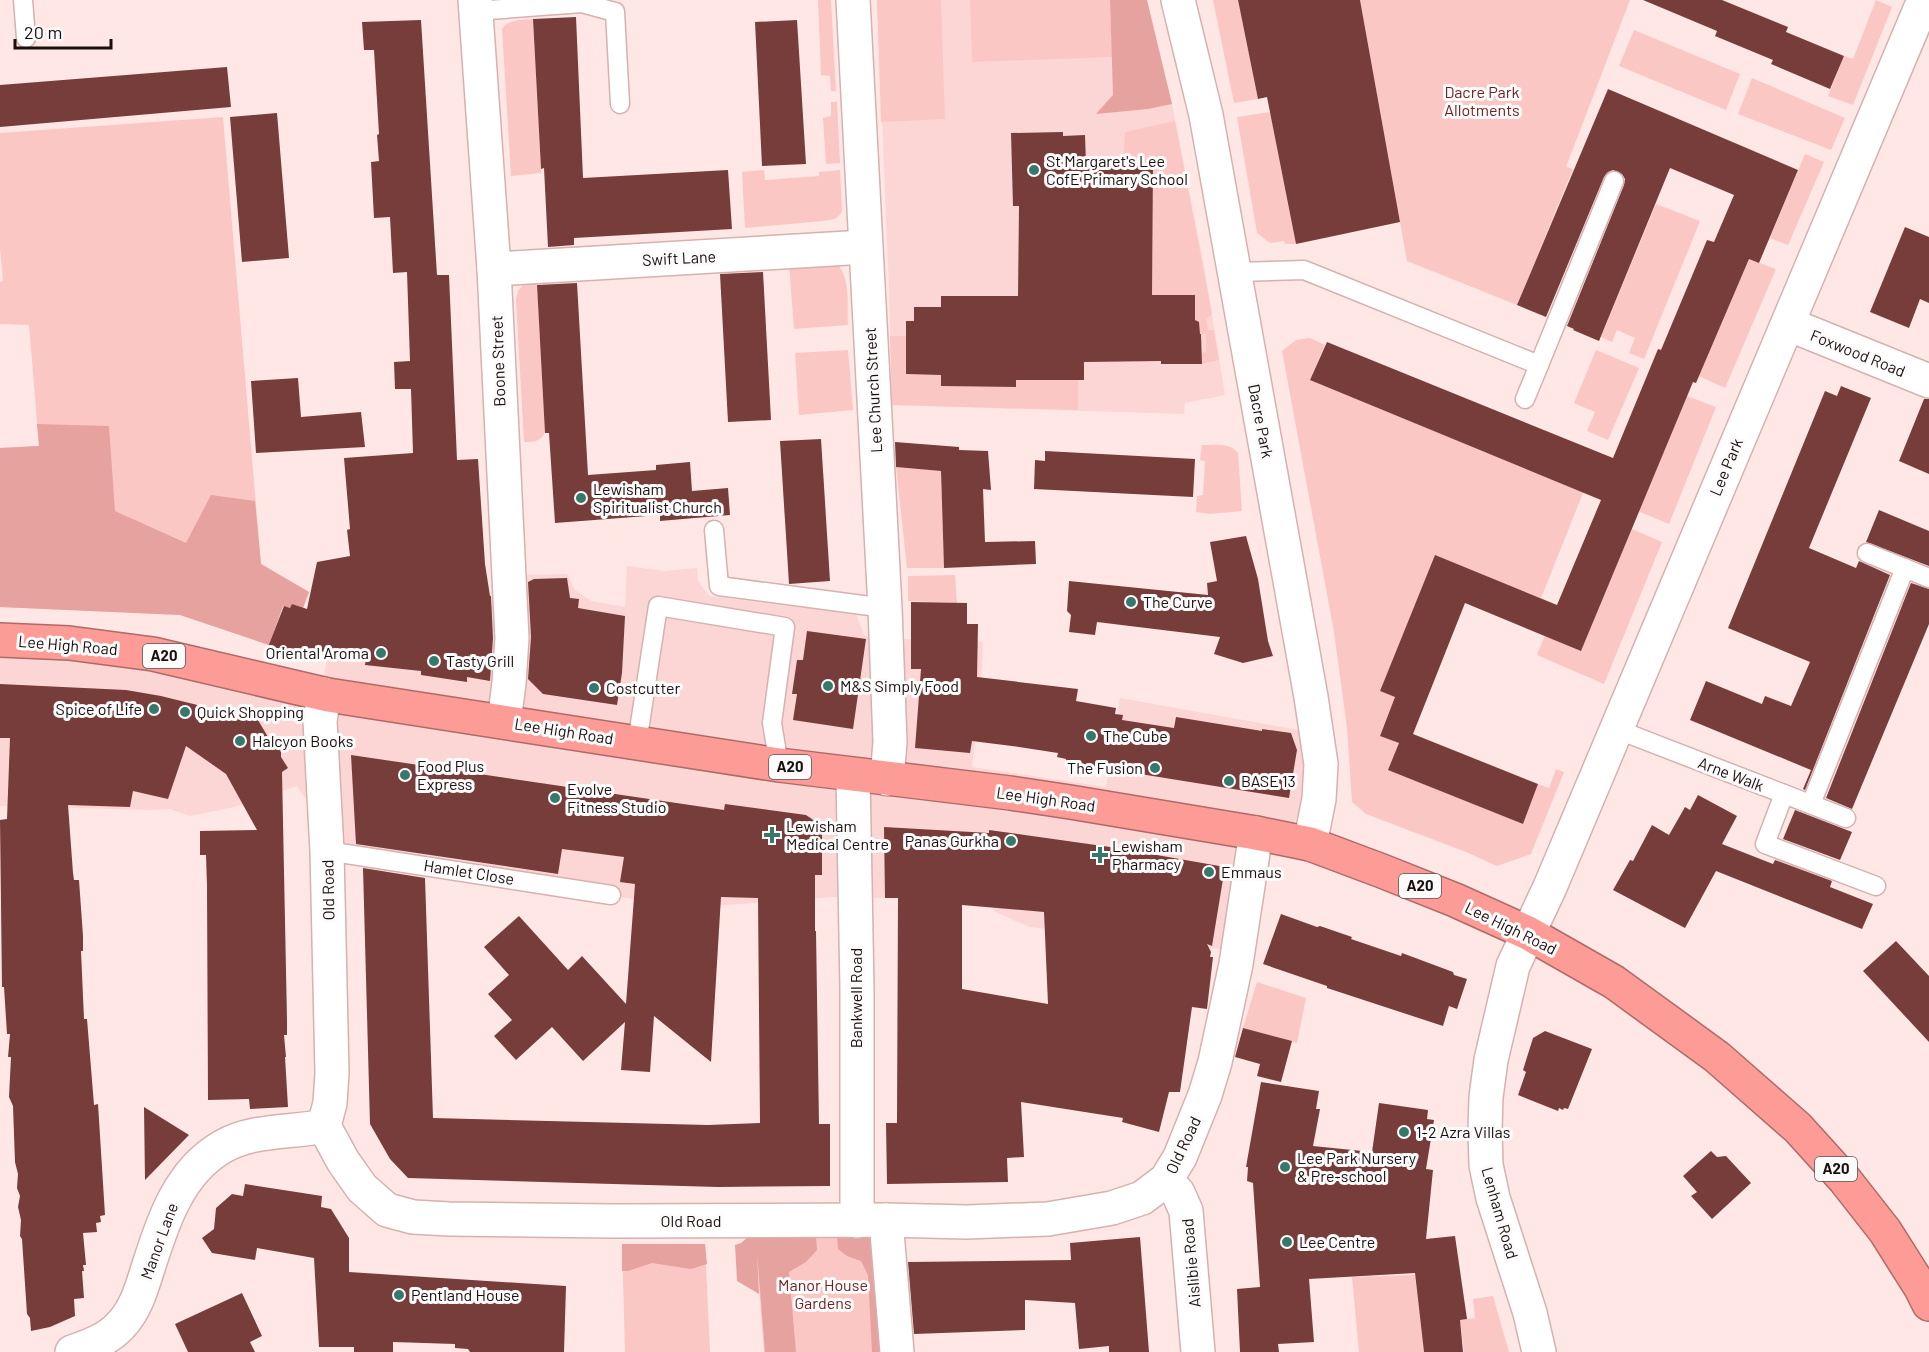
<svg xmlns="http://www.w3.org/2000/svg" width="1929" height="1352" font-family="Barlow,sans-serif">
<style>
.built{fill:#fcd6d4}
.green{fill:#fbc7c4}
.forest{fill:#e6a29f}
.building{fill:#763d3b;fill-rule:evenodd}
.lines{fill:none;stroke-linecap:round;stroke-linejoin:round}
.lane-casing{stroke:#d6b1af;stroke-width:21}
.street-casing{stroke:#d6b1af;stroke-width:36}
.highway-casing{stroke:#ae6a67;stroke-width:36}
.lane{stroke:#fff;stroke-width:18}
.street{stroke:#fff;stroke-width:33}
.highway{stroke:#fd9b97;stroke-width:33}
.poi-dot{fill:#36796c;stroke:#fbfbfb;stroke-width:2}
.labels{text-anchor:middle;stroke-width:6;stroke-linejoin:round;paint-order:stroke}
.shield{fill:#fbfbfb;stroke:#5e5555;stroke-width:1.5}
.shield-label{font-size:15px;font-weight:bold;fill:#1b0e0e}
.park-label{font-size:16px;fill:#6e1f22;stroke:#fbfbfb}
.poi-label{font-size:16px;fill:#1b0e0e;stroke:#fbfbfb;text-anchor:start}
.street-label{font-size:16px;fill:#1b0e0e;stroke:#fbfbfb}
</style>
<rect width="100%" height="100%" fill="#ffe7e5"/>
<!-- built -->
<g class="built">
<path d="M877,0h270l25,104 32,162 21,129 -40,8 -1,11 -292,-9 -3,-117z"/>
<path d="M627,566l38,5 32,-3 1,13 11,15 147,18 8,21 12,3 107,4 -3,63 -8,62 134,20 14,-89 184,33 3,58 -17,46 -50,-10 -19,124 -192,-22 -35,-16 -4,-11 -156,-3 -148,11 -346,-58 -43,-64 -63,21 -44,9 -20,-7 -18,1 -152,-4v-155l106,5 213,44 23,-113 113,6 45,16 20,-34 47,-1 8,16 16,11 34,6z"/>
</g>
<!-- green -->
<g class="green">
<path d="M818,0h13l5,91h-5l-1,-15 -9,-1z"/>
<path d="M877,0h64l4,119 -64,3z"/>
<path d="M970,0h140l2,57 -140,5z"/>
<path d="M1213,0h25l20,99 -24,4z"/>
<path d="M1360,0h270l-64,167 7,2 -56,136 -110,-44z"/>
<path d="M1876,0l16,7 -39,98 -25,-9 16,-40 9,3z"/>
<path d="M533,19l8,154 -30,3 -9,-147c6,-10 20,-9 31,-10z"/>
<path d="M1634,30l106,44 -14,36 -107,-44z"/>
<path d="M1752,78l93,40 -14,32 -93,-36z"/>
<path d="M831,102h6l3,61 -14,1 -3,-46 8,-2z"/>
<path d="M1270,112l26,132h-11l-1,-3 -14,2 -13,-10 -20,-116z"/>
<path d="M223,117l38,447 48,28 -6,16 -11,-4 -2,4 -7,-2 -14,39 -89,-30 -180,-8v-159l39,-2 -10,-121 -29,-1v-42l3,-1 -3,-33v-115z"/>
<path d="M1175,121l37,193 -6,5 2,11h6l5,30 -17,4v-11l4,-1v-18h-6l-1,-12 -4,-2v-25h-63l20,-19 1,-111 -30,-1 2,-32z"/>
<path d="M1805,154l19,8 -36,83 -18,-7z"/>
<path d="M764,170l1,10 54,-4v-4l21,-2 2,41c-3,8 -11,9 -19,10l-78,7 -3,-56z"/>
<path d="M1656,204l44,17 -56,138 -15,-6 6,-15 -18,-8 -5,12 -11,-5z"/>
<path d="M1749,259l27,10 -51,119 -26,-12z"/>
<path d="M789,264h48c14,14 10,42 11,61l-54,4z"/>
<path d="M537,283l8,150c-6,9 -11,9 -21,9l-8,-142 2,-9 5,-6z"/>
<path d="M890,336h16v38l35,1v11l74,1 1,-15 62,8v30l-186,-5z"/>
<path d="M1310,338l15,7 -15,34 289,74 -58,145 -106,-42 -55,135 15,6 -15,38 19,8 -10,27 134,54 15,-40 11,4 7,-19 8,3 -33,82 -34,12 -31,-14 -100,-38 -14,-12 -5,-74 -13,-96 -52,-281 14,-11z"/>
<path d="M848,350l5,60 -54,5 -4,-62z"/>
<path d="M1596,350l43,18 -31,72 -21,-9 8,-19 -21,-9z"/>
<path d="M1687,396l29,11 -47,117 -31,-13z"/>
<path d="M1202,445c12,0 28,-3 36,8l4,58 -32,3 -14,-2 1,-16 6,-1 2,-34 -5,-1z"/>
<path d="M896,467l45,4 3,97h-37z"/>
<path d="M1632,529l30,13 -58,142 -67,-29 8,-20 36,15z"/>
<path d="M955,575l2,28 -49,-2v-25z"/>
<path d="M1257,982l49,16 -9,45 -54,-15z"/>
<path d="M755,1236l124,1 12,115h-127z"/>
<path d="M622,1244h83l5,108h-85z"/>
<path d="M1415,1275l9,77h-65l-7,-75z"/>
<path d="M1493,1296l16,56h-45l-4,-32 15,-2 -2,-19z"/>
</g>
<!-- forest -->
<g class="forest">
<path d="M1110,0h37l25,104 -24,5 -52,5 17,-19z"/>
<path d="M37,424l72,2 6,85 71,32 25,-48 44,6 6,63 48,28 -6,16 -11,-4 -2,4 -7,-2 -14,39 -89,-30 -180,-8v-159l39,-2z"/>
<path d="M749,1236h67l1,14 -11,12 -17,10 7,80h-31l-8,-100 2,42 -22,-13 -2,-36 6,-2z"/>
<path d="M837,1236l42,1 12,115h-19l-4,-77 -7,-14 -14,-5 -9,-7z"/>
<path d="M622,1244h83l2,20 -16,5 -39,-6 -24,8h-6z"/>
</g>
<!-- building -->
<g class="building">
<path d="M1238,0h122l40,222 -104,22 -29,-147 -9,2z"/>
<path d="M1643,0h79l66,27 -2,5 58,24 -14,33 -59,-25 2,-4 -58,-24 2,-5z"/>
<path d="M576,17l7,161 145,-8 4,59 -158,9v7l-26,2 -4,-79 -3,1 -8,-150z"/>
<path d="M421,20l16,255h12l8,185 21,-1 7,105 5,32h1l2,42 -3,43 -23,-4v5l-46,-7v-4l-56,-6 1,-7 -61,-9 -4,11 -30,-9 1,-3 -4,-1 16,-41 6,2 2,-4 15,5 10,-47 33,-6 -3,-26 3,-1 -6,-71 69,-5 -2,-64h-16l-1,-27 16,-1 -3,-89 -14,1 -3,-56 -16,1 -3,-56 8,-1 -2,-26 2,-1 -5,-84h-10l-2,-28z"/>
<path d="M797,20l9,144 -44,2 -7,-144z"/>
<path d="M227,67l4,40 -231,20v-42z"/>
<path d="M1608,89l190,81 -39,93 -10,-4 -53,124 -3,-1 -112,269 -116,-48 -52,131 125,50 -15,40 -135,-54 11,-27 -19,-7 15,-39 -15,-6 55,-136 122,50 44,-105 -291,-120 17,-38 286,116 45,-109 3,1 46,-110 7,2 20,-47 -64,-27 -71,173 -26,-11 1,-1 -7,-3 57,-141 1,-6 -3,-5 -9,-4 -5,2 -4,5 -58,140 -29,-12z"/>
<path d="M277,113l12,145 -47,4 -12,-145z"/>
<path d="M1063,132v4l22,-1 1,30h67l-1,130h43v25l4,2 1,12h1l1,30h-41v-3l-77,1v18h-68v7l-75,-1v-11l-35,-1v-53h8v-14h27v-11h77l1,-90h-6l-2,-73z"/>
<path d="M1905,227l24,10v66l-9,-4 -11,29 -39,-16z"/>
<path d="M763,272l8,148 -43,2 -8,-148z"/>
<path d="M577,283l11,192 68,-5v-5l34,-3 2,29 36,-3 2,27 -70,6v-6l-105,8 -6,-90h-4l-8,-148z"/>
<path d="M298,378l3,39 60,-5 4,35 -109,6 -5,-72z"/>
<path d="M1841,386l30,12 -62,150 47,20 3,-7 31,14 -85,215 -2,-1 8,-19 -121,-50 16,-39 56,23 3,-8 26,10 19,-44 -82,-34 97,-237 12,5z"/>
<path d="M1924,399h5v75l-30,-13z"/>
<path d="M821,439l9,142 -41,3 -9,-143z"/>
<path d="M895,442l64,5v3l29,1 3,39 -8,-1 2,53 50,-1 1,23 -92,4 -3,-97 -45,-4z"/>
<path d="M1045,451l150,8 -2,38 -159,-8 1,-29 10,1z"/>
<path d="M1879,510l50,21v35l-63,-24z"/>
<path d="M1246,536l12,43 10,62 5,15 -30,7 -29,-9 6,-17 -123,-15 -2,13 -26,-3 2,-17 -4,-4 2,-30 139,14 -1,-12 10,-2 -7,-39z"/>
<path d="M567,578l3,20 9,1 -1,9 47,8 -3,57 -5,32 -74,-11 -15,-15 3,-42 -3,-55 6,-3z"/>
<path d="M1911,583l18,6v35l-77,185 -26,-11z"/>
<path d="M911,602l56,1v21h11l-1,53 101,12 -2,12 40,7 -1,6 8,1 -1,5 52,8 2,-11 86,14v-2l29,4 6,17 -8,48 -223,-36v-3l-9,-2 1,-4 -39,-6 -47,-6 -2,12 -55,-5 6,-79h-10z"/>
<path d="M807,631l59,8 -13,90 -60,-9 4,-26h-5l5,-34h6z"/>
<path d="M0,684l126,6 35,6 97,24 10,17 13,12v8l7,11 -6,4 5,248v15h-3l2,22h-1l3,50 -38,2 -1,-10 -41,1 -1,-214 -1,-31h-6v-24l57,-1 -31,-56 -40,-28 -18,53 -35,-8 -3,16 -62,-2 5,68 1,7h5l4,56v15h-2l3,68h3l7,86 4,-1 7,111 -5,1 1,6 -5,1 1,9 -14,1 3,32h-3l1,6h-2l2,27 -10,1 1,17 -25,11 -19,4 -1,-13 -3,-4 -5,-75 -2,-3 1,-16 -3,-13 2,-11 -3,-8 1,-14 -3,-12 -2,-56 -4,-9 2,-40h-3l2,-23h-3l-3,-47h-2l-2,-167 7,-1 3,-81h-10z"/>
<path d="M351,755l373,55 1,-6 81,11 16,11v49h-7v56h1l3,193h11v62l-112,1 -310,-9 -18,-19 -20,-35 -7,-256 62,10 8,240 275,7 52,-2 -2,-225 -37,-1 -10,165 -57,-46 -4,56 -29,-2 4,-48 -42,39 -31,-34 -36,33 -22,-24 18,-16 -24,-26 21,-19 -25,-28 35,-31 49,54 14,-14 44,48 9,-120 -15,-2 4,-25 -62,-8 -4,25 -202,-30z"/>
<path d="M1698,795l39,21 -15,28 51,20 2,-4 57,21 -2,6 43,17 -11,25 -146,-58 -31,57 -72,-38 17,-30 3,1 19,-36 17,10 16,-28 5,3z"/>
<path d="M1795,810l57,22 -12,28 -57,-21z"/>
<path d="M884,827l105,6v-3l128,18 108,19 -13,79 -5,-2 4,8 -1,5h3l-6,52 -15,-2 -12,85h-11l-10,40 -37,-10 1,-4 -102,-16 3,55 -17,1 1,24 -121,2 -1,-61h11l1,-225h-13zM962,905l82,7 4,92 -86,-15z"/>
<path d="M1281,914l36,13 3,-1 32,11 -1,2 50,17 1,-3 51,19 1,3 13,4 -10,30 -8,-3 -6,20 -116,-38v-2l-64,-22z"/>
<path d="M1896,941l33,35v66l-66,-71z"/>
<path d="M1243,1028l49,13 -11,41 -24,-6 3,-12 -25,-7z"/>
<path d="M1545,1031l47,18 -24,60 -4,-1 -1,2 -4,-2 -1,3 -40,-16 8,-23 -3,-2 10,-32z"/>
<path d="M1261,1082l58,9 -3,18h4l-7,37 59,6 7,-49 49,7 -1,9 7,1 -8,49 7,1 -7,69 29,-3 12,83 -7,1 3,32h-39l-9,-79 -106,6 5,63 -36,2 1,8h-39l-3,-63 23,-2 -7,-104 -6,-2 1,-14h-2z"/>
<path d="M144,1107l45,28 -44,45z"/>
<path d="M1711,1151l6,6 9,-1 25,27 -39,36 -21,-23 6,-4 -14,-16z"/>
<path d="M245,1184l77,12 -1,11 10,2 18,29v34l217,14 -2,66h-94l-2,-3 -13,-1v-4l-62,-2v10h-39v-5h-35l-5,-89 -57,-10 -2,12 -43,-7 -10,-15 12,-9 2,-21 16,-14 11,2z"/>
<path d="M1140,1237l9,115h-40v-6l-30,3 -4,-46 -50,-3v30l-111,4 -6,-72 163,-2 -1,-17z"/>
<path d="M242,1293l20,43 -12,6 5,10h-67l-13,-28z"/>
</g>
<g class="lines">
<!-- lane casing -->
<g class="lane-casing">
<g id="lane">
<path d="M23,0l3,38"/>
<path d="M476,11l106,-8 33,9 5,92"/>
<path d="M1235,272l69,-2 235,95 75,-184"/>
<path d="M1525,399l14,-34"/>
<path d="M714,530l5,56 166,22"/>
<path d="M1867,553l62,25"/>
<path d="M1616,729l230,89"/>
<path d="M637,743l21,-137 127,21 -13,96 7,42"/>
<path d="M1784,794l-19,50 111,42"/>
<path d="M1811,804l94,-236"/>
<path d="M327,851l284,44"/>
</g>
</g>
<!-- street casing -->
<g class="street-casing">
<g id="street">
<path d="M475,0l19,269 18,369 -3,45 -5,39"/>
<path d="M853,0l32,608 5,134 -3,37"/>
<path d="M1178,0l28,115 105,582 10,67 -2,35 -9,45"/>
<path d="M494,269l371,-22"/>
<path d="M1788,324l141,57"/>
<path d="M324,694l-4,27 7,130 5,222 -2,30 -6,23 19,35 19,27 25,22 26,7 36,2 163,2 274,-1 81,2 81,-3 64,-11 30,-10 24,-18 14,-23 25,-62 10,-33 21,-98 20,-131"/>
<path d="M853,775l4,215v231"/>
<path d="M1166,1180l12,13 8,18 12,141"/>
<path d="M886,1220l11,132"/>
<path d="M72,1352c17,-6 35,-12 48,-26 16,-16 22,-39 29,-61 14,-44 30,-93 73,-118 30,-18 69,-14 102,-21"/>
<path d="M1539,1352l-9,-39 -37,-115 -7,-33 -1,-35 1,-33 5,-37 22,-94 37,-79 374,-887"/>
</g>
</g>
<!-- highway casing -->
<g class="highway-casing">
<path id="highway" d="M0,640l69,3 84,11 175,41 451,70 231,28 60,9 186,31 54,11 72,27 73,29 73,33 86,49 103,75 81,71 47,52 40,51 36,57 8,16"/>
</g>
<!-- lane -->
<use href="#lane" class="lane"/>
<!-- street -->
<use href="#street" class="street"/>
<!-- highway -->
<use href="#highway" class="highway"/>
</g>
<!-- markers -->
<g class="poi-dot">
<circle cx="1034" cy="170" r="6"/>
<circle cx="581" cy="498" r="6"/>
<circle cx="1131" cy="602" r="6"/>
<circle cx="381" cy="653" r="6"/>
<circle cx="434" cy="661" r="6"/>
<circle cx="828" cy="686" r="6"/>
<circle cx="594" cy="688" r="6"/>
<circle cx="154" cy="709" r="6"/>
<circle cx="185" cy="712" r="6"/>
<circle cx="1091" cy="736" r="6"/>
<circle cx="240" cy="741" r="6"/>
<circle cx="1155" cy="768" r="6"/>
<circle cx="405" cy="775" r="6"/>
<circle cx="1229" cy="781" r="6"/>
<circle cx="555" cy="798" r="6"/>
<path d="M769 826h6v6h6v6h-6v6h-6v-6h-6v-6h6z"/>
<circle cx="1011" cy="841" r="6"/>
<path d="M1097 846h6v6h6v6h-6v6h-6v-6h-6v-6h6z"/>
<circle cx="1209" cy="872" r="6"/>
<circle cx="1404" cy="1132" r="6"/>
<circle cx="1285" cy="1167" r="6"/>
<circle cx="1287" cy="1242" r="6"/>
<circle cx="399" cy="1295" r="6"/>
</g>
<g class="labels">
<!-- shield labels -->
<g class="shield">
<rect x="143" y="644" width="42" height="24" rx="4.5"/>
<rect x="769" y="755" width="42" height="24" rx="4.5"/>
<rect x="1399" y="874" width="42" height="24" rx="4.5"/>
<rect x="1815" y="1157" width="42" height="24" rx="4.5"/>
</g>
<g class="shield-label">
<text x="164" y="661">A20</text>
<text x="790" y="772">A20</text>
<text x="1420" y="891">A20</text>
<text x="1836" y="1174">A20</text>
</g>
<!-- park labels -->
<g class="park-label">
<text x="1482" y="98">Dacre Park<tspan x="1482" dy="18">Allotments</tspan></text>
<text x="823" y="1291">Manor House<tspan x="823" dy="18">Gardens</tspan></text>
</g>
<!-- poi labels -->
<g class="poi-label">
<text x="1046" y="167">St Margaret's Lee<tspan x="1046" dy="18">CofE Primary School</tspan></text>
<text x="593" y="495">Lewisham<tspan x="593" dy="18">Spiritualist Church</tspan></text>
<text x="1143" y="608">The Curve</text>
<text x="369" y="659" text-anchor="end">Oriental Aroma</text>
<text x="446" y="667">Tasty Grill</text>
<text x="840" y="692">M&amp;S Simply Food</text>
<text x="606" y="694">Costcutter</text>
<text x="142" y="715" text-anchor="end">Spice of Life</text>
<text x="197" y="718">Quick Shopping</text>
<text x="1103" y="742">The Cube</text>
<text x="252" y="747">Halcyon Books</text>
<text x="417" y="772">Food Plus<tspan x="417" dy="18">Express</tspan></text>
<text x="1143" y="774" text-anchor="end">The Fusion</text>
<text x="1241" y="787">BASE 13</text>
<text x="567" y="795">Evolve<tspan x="567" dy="18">Fitness Studio</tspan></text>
<text x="786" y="832">Lewisham<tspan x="786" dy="18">Medical Centre</tspan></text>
<text x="999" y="847" text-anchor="end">Panas Gurkha</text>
<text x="1112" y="852">Lewisham<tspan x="1112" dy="18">Pharmacy</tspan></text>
<text x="1221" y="878">Emmaus</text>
<text x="1416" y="1138">1-2 Azra Villas</text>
<text x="1297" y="1164">Lee Park Nursery<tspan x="1297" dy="18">&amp; Pre-school</tspan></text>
<text x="1299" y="1248">Lee Centre</text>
<text x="411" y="1301">Pentland House</text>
</g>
<!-- street labels -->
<g class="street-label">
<text transform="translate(679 258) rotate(-3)" y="6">Swift Lane</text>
<text transform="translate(1858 353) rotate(22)" y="6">Foxwood Road</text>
<text transform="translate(498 361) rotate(-92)" y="6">Boone Street</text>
<text transform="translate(873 390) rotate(-93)" y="6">Lee Church Street</text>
<text transform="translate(1261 421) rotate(79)" y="6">Dacre Park</text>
<text transform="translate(1726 467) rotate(-67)" y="6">Lee Park</text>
<text transform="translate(68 645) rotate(5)" y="6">Lee High Road</text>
<text transform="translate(564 731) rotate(9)" y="6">Lee High Road</text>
<text transform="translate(1731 774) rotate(21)" y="6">Arne Walk</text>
<text transform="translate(1046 799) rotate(8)" y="6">Lee High Road</text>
<text transform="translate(469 872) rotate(9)" y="6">Hamlet Close</text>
<text transform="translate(328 890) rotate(-91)" y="6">Old Road</text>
<text transform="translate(1511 928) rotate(26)" y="6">Lee High Road</text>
<text transform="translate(856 998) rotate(-90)" y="6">Bankwell Road</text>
<text transform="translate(1183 1145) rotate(-65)" y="6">Old Road</text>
<text transform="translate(1500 1213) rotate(74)" y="6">Lenham Road</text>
<text x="691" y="1227">Old Road</text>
<text transform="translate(159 1241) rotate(-70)" y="6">Manor Lane</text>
<text transform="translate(1191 1263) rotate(-95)" y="6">Aislibie Road</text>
</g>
</g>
<!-- scale -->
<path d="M15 39v9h96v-9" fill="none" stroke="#1b0e0e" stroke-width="3"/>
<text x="24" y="39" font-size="18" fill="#1b0e0e" stroke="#fbfbfb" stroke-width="4.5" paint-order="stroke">20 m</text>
</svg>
